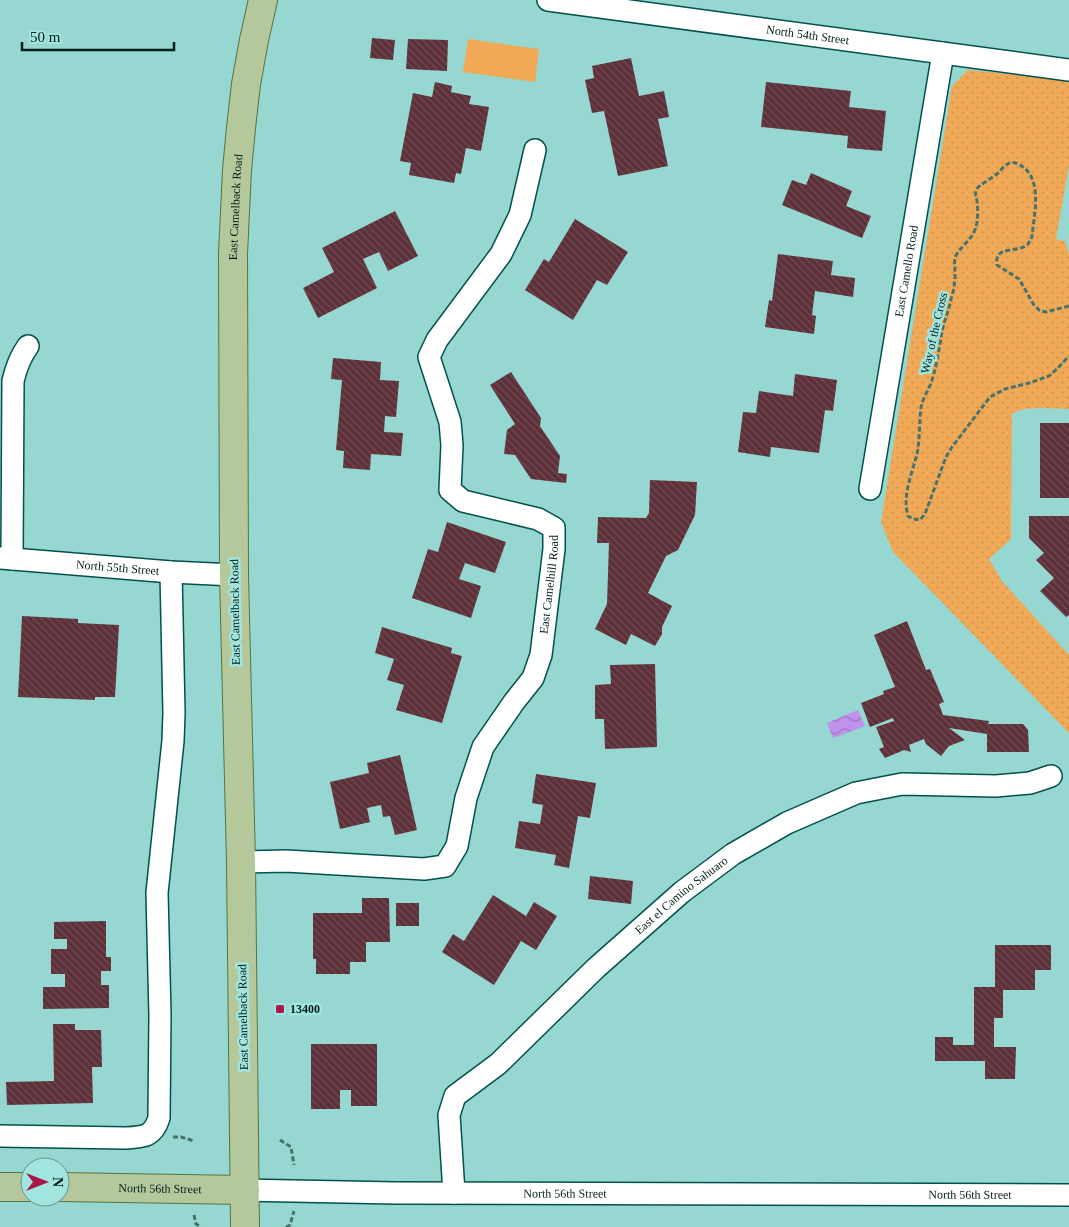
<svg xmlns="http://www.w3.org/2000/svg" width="1069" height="1227" font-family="'Times New Roman',serif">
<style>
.grass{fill:url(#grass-dots)}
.pitch{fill:#f0aa57}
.water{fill:url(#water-waves)}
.building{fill:url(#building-back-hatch)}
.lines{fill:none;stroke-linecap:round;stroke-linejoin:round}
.minor-casing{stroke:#02514c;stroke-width:24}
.major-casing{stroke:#567443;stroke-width:30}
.path{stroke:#47736f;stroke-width:3;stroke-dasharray:5 2.5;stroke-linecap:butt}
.minor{stroke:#fff;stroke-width:21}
.major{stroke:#b5c89b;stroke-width:28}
.poi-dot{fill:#aa174a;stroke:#a2e5de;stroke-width:2}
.labels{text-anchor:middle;stroke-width:5;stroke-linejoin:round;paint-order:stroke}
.street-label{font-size:12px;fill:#021d1b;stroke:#a2e5de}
.poi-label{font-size:12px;font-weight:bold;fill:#021d1b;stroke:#a2e5de;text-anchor:start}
</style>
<defs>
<pattern id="grass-dots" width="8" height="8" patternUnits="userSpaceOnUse" patternTransform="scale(1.25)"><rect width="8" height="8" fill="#f0aa57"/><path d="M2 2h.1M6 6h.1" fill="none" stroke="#cc924b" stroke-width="1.8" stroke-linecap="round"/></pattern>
<pattern id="water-waves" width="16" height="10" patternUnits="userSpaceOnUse" patternTransform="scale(1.25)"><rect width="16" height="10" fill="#c291eb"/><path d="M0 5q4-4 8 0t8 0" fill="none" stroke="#9b76be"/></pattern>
<pattern id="building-back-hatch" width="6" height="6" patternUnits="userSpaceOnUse" patternTransform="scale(1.25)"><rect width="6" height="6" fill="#5e3039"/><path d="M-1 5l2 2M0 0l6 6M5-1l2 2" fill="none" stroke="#6f4c53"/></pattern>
</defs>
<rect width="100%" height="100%" fill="#96d7d1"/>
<!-- grass -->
<path class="grass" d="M968,70l101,10v85l-13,74 9,2 4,14v154c-17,0 -43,-4 -57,5l-1,125 -22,20 13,22 67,74v78l-176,-181 -12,-30 71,-436z"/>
<!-- pitch -->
<path class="pitch" d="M468,39l71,10 -4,33 -72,-10z"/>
<!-- water -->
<path class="water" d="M858,710l7,16 -32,12 -6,-15z"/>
<!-- building -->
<g class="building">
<path d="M372,38l23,2 -2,20 -23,-2z"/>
<path d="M408,39l40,1 -1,31 -41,-2z"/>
<path d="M631,58l8,38 25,-5 5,26 -11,2 10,47 -50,10 -14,-65 -12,2 -7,-33 9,-2 -2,-12z"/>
<path d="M435,82l17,4 -1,6 20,4 -2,8 20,3 -8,44 -15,-3 -5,26 -5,-1 -2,10 -45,-8 2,-12 -11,-2 13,-68 19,4z"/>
<path d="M766,82l85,9 -2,16 37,4 -4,40 -35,-3 1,-12 -87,-9z"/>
<path d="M811,173l41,18 -6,15 25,10 -9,22 -80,-33 10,-25 14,5z"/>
<path d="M395,211l23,45 -30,15 -9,-19 -16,7 14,29 -59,30 -15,-30 31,-16 -12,-24z"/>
<path d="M575,219l53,33 -21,33 -10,-5 -24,40 -48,-30 19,-31 5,3z"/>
<path d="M778,254l55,7 -2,14 24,3 -2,19 -38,-6 -3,24 4,1 -2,18 -49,-7 4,-27 3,1z"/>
<path d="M333,358l48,4 -1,18 19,1 -3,36 -11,-1 -1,16 19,1 -2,23 -30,-2 -1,16 -27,-2 1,-17 -8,-1 6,-70 -11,-1z"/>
<path d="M511,372l30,46 -1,8 20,30 -2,17 9,1 -1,9 -35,-4 -16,-24 -11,-1 3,-24 8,-6 -25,-39z"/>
<path d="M795,374l42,6 -4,31 -8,-1 -6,43 -48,-6 -1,10 -32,-5 5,-40 13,1 3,-22 34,5z"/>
<rect x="1040" y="423" width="29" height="75"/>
<path d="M650,480l47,2 -2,33 -17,35 -12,6 -18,37 24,13 -10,21v7l-7,12 -24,-12 -5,11 -31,-16 12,-25 2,-61h-12l1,-26 48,1 3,-5z"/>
<path d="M1029,516h40v99l-3,2 -26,-26 14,-13 -18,-18 8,-7 -15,-15z"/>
<path d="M447,522l59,20 -11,31 -30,-10 -6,16 22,7 -10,32 -59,-20 16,-49 10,3z"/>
<path d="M22,616l56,3v4l41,2 -4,72h-20v3l-77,-3z"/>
<path d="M907,621l19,49 4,-1 14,33 -5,2 4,11 46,6 -1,3h35l5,6 1,22h-42v-18l-38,-6 16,12 -16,6 -8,10 -15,-12 -2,-5 -15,6 2,7 -7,-2 -19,8 -6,-9 5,-2 -8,-20 18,-6 -1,-3 -23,9 -9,-24 23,-9 -1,-3 12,-4 -21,-52z"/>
<path d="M382,627l70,21 -1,5 11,3 -20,67 -46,-13 8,-25 -17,-5 7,-21 -19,-6z"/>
<path d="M655,664l2,83 -52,2 -1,-30h-9v-34l16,-1 -1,-19z"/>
<path d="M400,755l17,75 -22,5 -5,-19 -7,1 -2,-12 -14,3 3,14 -30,7 -10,-47 39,-9 -2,-10z"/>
<path d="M536,774l60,9 -6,35 -12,-2 -9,52 -15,-3 2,-10 -41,-7 4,-27 21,3 3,-19 -11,-2z"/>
<path d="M590,876l43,5 -2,23 -43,-5z"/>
<path d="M493,895l33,21 8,-14 23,14 -21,34 -15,-9 -27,44 -52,-33 11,-18 11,7z"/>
<path d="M362,898h27l1,44h-24v20h-16v12h-34v-15h-3v-46h49z"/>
<rect x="396" y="903" width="23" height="23"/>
<path d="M106,921v36h5v14h-10v14h8v23l-66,1v-22h22v-13h-14v-25h16v-10h-13v-17z"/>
<path d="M995,945h56v25h-16v20h-32v28h-9v29h22l-1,32h-30v-18h-50v-24h18v8h21v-58h21z"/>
<path d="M53,1024h22v6h26l1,37h-10l1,36 -86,2 -1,-23 48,-1z"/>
<path d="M311,1044h66v62h-26v-16h-11v19h-29z"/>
</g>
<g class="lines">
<!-- minor casing -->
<g class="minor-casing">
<g id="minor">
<path id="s1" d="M548,0l521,70"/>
<path id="s2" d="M870,489l73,-436"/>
<path id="s3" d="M0,558l171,14 63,3"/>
<path d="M12,559l1,-178c3,-13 7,-24 15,-35"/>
<path id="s4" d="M241,862l45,-1 138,8 21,-3 12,-20 9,-48 17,-51 31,-45 19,-24 8,-23 13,-106v-21l-16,-9 -75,-18 -13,-11 2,-45 -2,-23 -21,-65 8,-17 64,-86 19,-39 15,-65"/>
<path d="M0,1136l125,2c19,-1 28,-1 34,-20l1,-103 -3,-122 16,-152 1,-28 -3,-141"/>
<path id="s5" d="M245,1190l151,3 673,2"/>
<path id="s6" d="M454,1193l-5,-78 6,-19 43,-32 98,-96 86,-76 51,-38 54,-31 69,-30 46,-9 94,2 34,-3 21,-7"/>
</g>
</g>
<!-- major casing -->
<g class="major-casing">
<g id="major">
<path d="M0,1187h30"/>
<path id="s7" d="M60,1187l185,3"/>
<path id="s8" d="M245,1227l-4,-365 -7,-287 -1,-321 4,-84 4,-42 5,-44 8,-44 9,-40"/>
</g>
</g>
<!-- path -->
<g class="path">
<path d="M1069,306l-23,6 -7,-2 -5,-5 -15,-26 -22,-14c-3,-21 21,-11 31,-21 1,-1 3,-6 4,-7 2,-23 12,-61 -14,-73 -8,-4 -13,1 -18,7 -6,7 -21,13 -24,19 -1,4 0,7 1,11 1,8 1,19 -1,26 -4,14 -18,21 -21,31 -1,5 0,10 0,15 0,9 -1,18 -4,26 -2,12 -7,22 -9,33 -3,16 -5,33 -10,48 -3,10 -10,19 -11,28 -2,15 -1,31 -4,46 -5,20 -15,41 -9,62l5,3 7,1 5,-6 21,-57 6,-10 38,-50 15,-8 24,-6 20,-7 9,-8 11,-12"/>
<path d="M173,1137h8l13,4"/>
<path d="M280,1140l11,7 3,18"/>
<path d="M194,1215l2,9 5,3"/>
<path d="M286,1227l4,-2 4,-14"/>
</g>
<!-- minor -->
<use href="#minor" class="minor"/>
<!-- major -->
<use href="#major" class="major"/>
</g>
<!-- markers -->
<rect class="poi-dot" x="275" y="1004" width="10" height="10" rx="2.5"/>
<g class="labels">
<!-- street labels -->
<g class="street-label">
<text dy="4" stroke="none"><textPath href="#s1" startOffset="262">North 54th Street</textPath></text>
<text dy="4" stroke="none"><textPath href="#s8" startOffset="1020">East Camelback Road</textPath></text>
<text dy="4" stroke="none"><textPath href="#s2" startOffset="221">East Camello Road</textPath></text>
<text transform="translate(934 333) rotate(-77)" y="4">Way of the Cross</text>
<text dy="4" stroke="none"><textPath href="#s3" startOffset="118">North 55th Street</textPath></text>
<text dy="4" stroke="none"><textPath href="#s4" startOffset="511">East Camelhill Road</textPath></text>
<text transform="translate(235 612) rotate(-91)" y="4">East Camelback Road</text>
<text dy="4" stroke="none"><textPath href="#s6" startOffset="401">East el Camino Sahuaro</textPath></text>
<text transform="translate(243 1017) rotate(-91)" y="4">East Camelback Road</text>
<text dy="4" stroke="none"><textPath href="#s7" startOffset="100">North 56th Street</textPath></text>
<text dy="4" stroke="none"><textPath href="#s5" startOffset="320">North 56th Street</textPath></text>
<text dy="4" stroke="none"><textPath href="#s5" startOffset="725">North 56th Street</textPath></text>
</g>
<!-- poi labels -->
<g class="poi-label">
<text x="290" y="1013">13400</text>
</g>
</g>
<!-- north arrow -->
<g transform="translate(45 1182) rotate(90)"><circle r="24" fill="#a2e5de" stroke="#629590"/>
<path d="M0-4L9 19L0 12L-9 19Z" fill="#aa174a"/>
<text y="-8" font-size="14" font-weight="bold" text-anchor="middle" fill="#021d1b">N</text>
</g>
<!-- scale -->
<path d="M22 42v8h152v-8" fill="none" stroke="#021d1b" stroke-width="2.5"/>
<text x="30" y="42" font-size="15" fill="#021d1b" stroke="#a2e5de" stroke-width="4" paint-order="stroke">50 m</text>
</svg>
